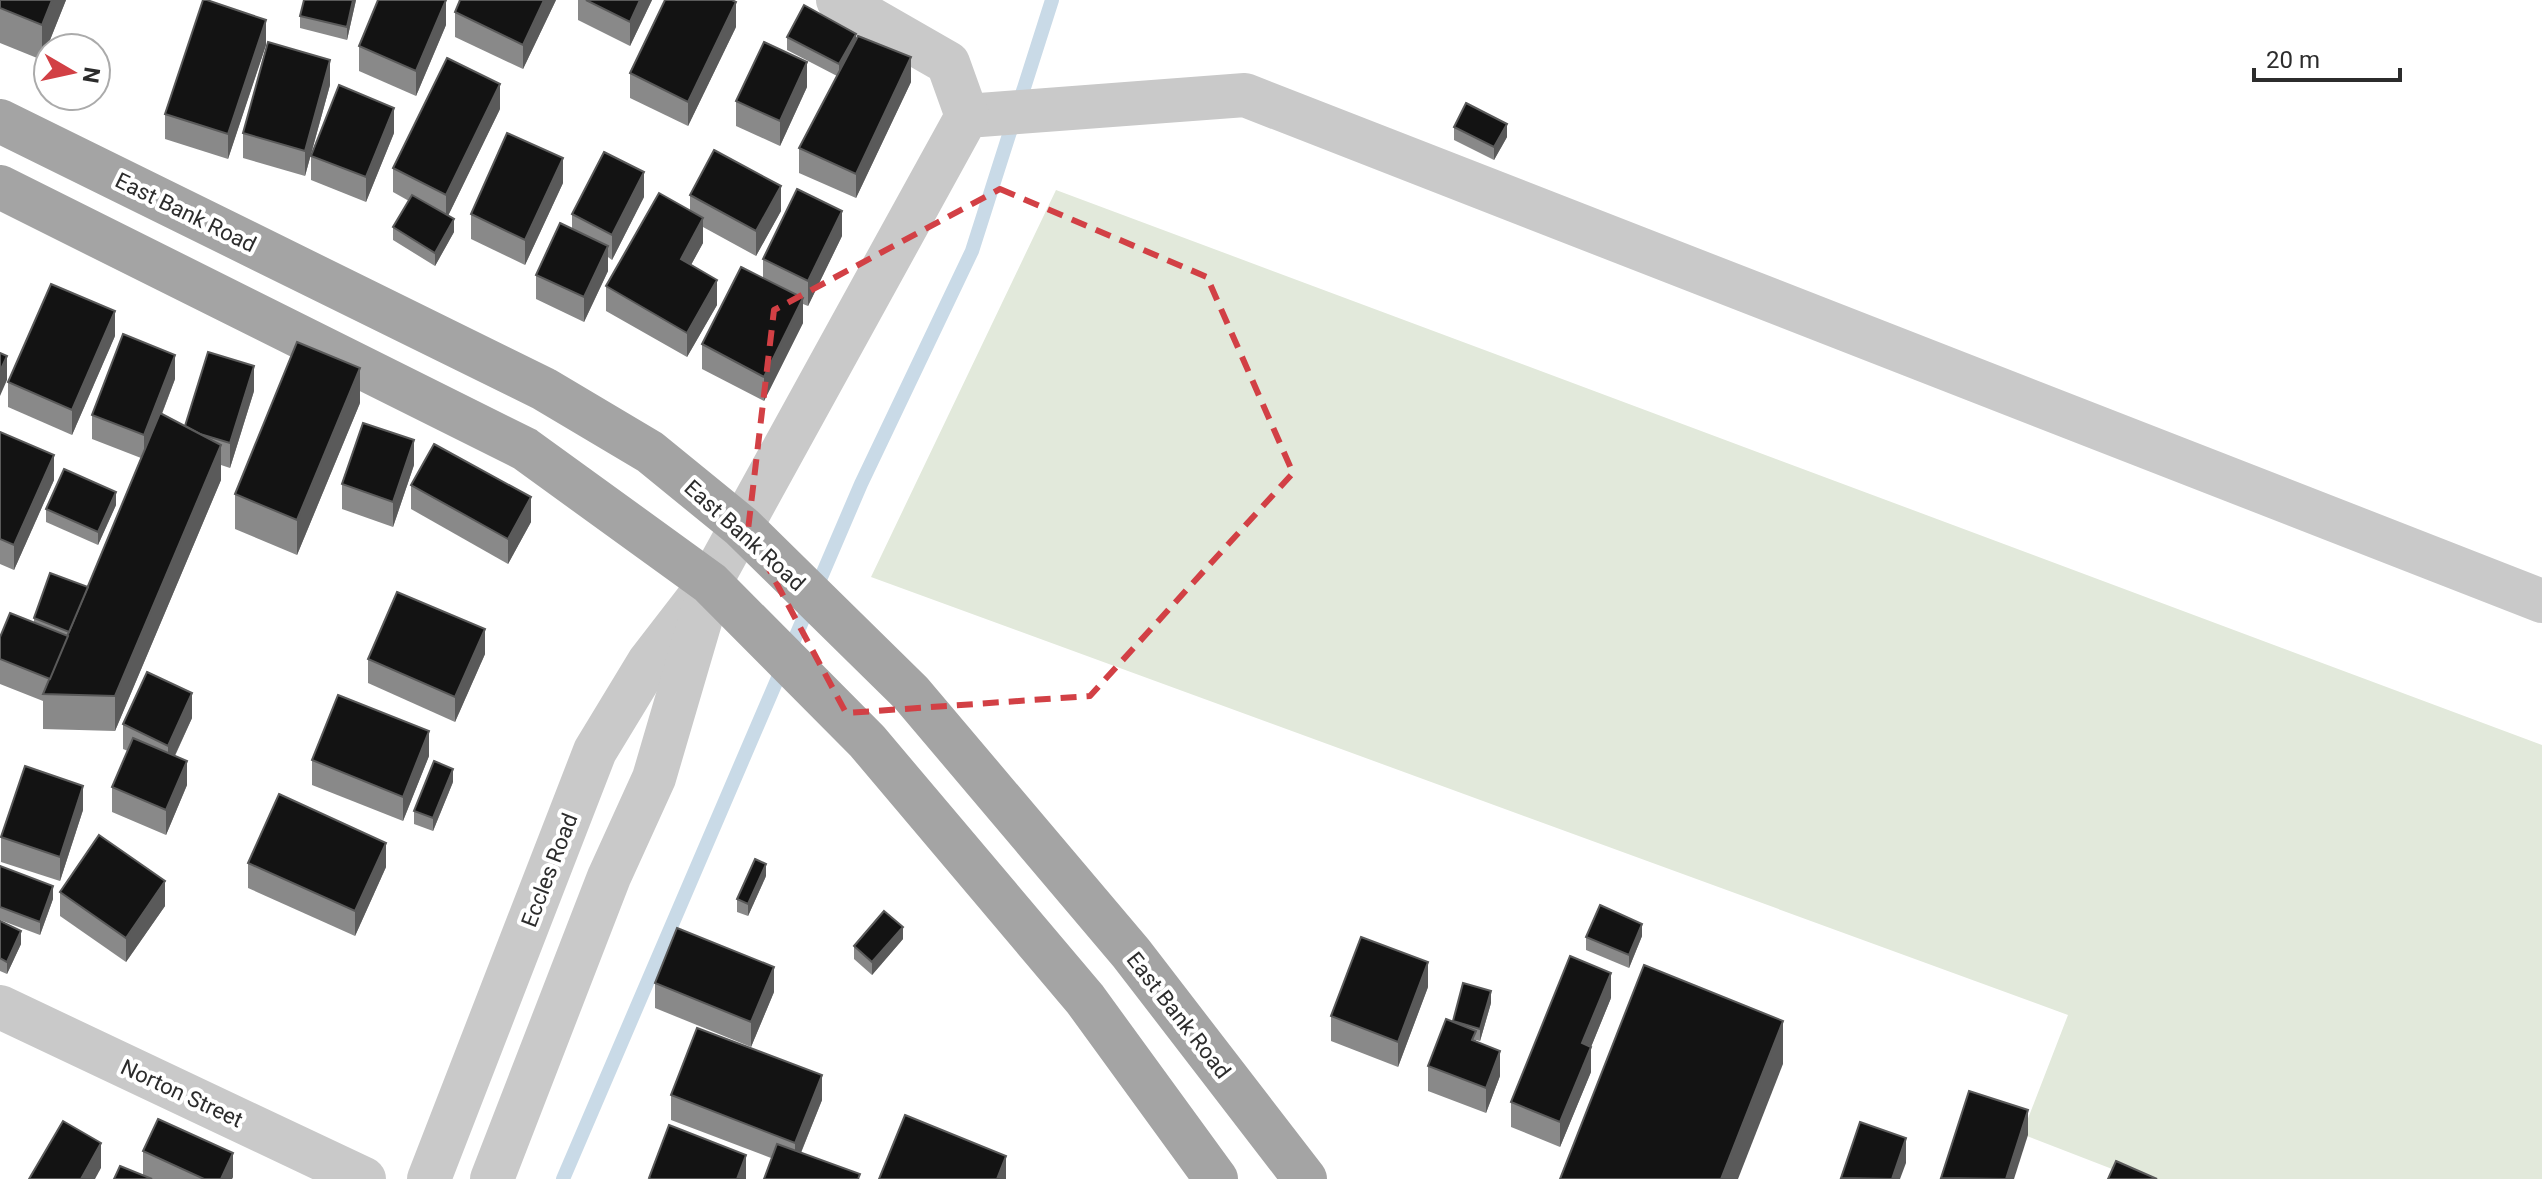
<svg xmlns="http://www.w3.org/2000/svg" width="2542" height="1179" font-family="Roboto,sans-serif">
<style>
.green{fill:#e2e9db}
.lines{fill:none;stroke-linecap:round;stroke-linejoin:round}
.stream{stroke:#c9dae7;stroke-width:14}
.minor{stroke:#c9c9c9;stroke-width:44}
.major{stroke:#a4a4a4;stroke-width:44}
.wall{fill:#898989}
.shaded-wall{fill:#5a5a5a}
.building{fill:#131313;stroke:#5a5a5a;stroke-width:2}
.marked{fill:none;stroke:#d24045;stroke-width:6;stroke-dasharray:16 10;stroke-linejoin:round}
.labels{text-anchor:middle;stroke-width:8;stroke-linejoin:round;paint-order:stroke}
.street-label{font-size:22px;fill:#2c2c2c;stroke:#fff}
</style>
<rect width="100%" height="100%" fill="#fff"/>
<!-- green -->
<path class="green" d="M1056,190l1486,555v434h-404l-116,-45 46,-119 -1197,-438z"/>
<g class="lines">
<!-- stream -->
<path class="stream" d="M563,1179l298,-695 111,-233 80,-251"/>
<!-- minor -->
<g class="minor">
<path d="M967,116l278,-21 1297,506"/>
<path d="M0,1007l364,172"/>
<path d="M429,1179l166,-428 54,-89 61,-79 257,-467 -19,-53 -110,-63"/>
<path d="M492,1179l117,-302 45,-99 52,-177"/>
</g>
<!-- major -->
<g class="major">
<path d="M0,121l544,268 106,63 92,75 169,166 220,260 174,226"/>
<path d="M0,187l525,262 185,134 157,158 218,258 131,180"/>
</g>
</g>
<!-- wall -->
<g class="wall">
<path d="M0,0h66l-24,60 -42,-17z"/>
<path d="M356,0l-9,40 -47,-12v-12z"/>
<path d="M556,0l-33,69 -68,-32v-25z"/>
<path d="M578,0h74l-22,46 -52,-26z"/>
<path d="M446,25l-30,71 -57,-25v-25z"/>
<path d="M736,27l-48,99 -58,-28v-25z"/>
<path d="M787,37l69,3 55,42 -55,116 -57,-25v-25l38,-72 -50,-26z"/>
<path d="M266,45l-38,114 -63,-20v-25z"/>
<path d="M330,85l-25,91 -62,-18v-25z"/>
<path d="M807,87l-27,59 -44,-20v-25z"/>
<path d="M500,109l-52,107 6,16 -19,34 -42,-26v-13l16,-26 -16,-9v-24z"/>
<path d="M1454,127l53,10 -13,23 -40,-20z"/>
<path d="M394,133l-28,69 -55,-22v-24z"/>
<path d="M563,183l-38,82 -54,-26v-25z"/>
<path d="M690,195l91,16 -25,45 -53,-29v16l-12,22 26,40 -30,52 -81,-46v-25l84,-75z"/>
<path d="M644,197l-32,63 -4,-3v14l-24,51 -48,-23v-24l36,-46v-15z"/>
<path d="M842,236l-34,70 -5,-2v19l-39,78 -62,-32v-25l61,-66v-19z"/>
<path d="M115,336l-43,99 -64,-28v-25z"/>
<path d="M175,379l-13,35 23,12 69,-35 -24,77 -9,-3v15l-106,251 -72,-2v-28l-43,-17v-47l34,-15v-4l54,-31 53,-129 -49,-19v-24z"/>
<path d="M360,403l-63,152 -62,-26v-35z"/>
<path d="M0,432l54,48 -40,90 -14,-6z"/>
<path d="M414,465l-21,62 -51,-18v-25z"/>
<path d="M411,485l120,37 -23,42 -97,-55z"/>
<path d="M116,505l-18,40 -52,-23v-13z"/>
<path d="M485,654l-30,68 -87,-39v-24z"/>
<path d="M192,718l-17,38 12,29 -21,50 -54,-23v-25l16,-36 -5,-2v-25z"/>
<path d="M429,756l-26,65 -91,-36v-25z"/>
<path d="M453,782l-20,49 -19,-7v-13z"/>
<path d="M83,810l-23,71 -59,-19v-25z"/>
<path d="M248,863l138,4 -31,69 -107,-48z"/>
<path d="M0,866l53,33 -13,36 -40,-15z"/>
<path d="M766,876l-18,40 -11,-4v-13z"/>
<path d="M60,892l105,14 -39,56 -66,-46z"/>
<path d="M0,921l21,23 -14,30 -7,-3z"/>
<path d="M1642,936l-13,32 -43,-18v-13z"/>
<path d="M903,939l-31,36 -18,-16v-13z"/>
<path d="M655,983l119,9 -23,55 -96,-39z"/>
<path d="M1428,987l-30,80 -67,-26v-25z"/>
<path d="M1611,998l-20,49v25l-31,75 -49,-20v-25z"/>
<path d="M1491,1003l-11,38 -4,-1v2l24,34 -14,37 -58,-22v-25l25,-44z"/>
<path d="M671,1095l151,5 -21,53 59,26 -89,-21 -100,-38z"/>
<path d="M143,1151l90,26 -1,2h-118l29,-4z"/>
</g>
<!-- shaded-wall -->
<g class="shaded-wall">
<path d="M52,0h14l-24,60v-35z"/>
<path d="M353,0h3l-9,40v-13z"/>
<path d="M446,0v25l-30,71v-25z"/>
<path d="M544,0h12l-33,69v-24z"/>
<path d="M640,0h12l-22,46v-24z"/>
<path d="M736,2v25l-48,99v-24z"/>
<path d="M266,20v25l-38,114v-25z"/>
<path d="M856,34v13l-17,30v-13z"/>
<path d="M911,57v25l-55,116v-24z"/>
<path d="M330,60v25l-25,91v-25z"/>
<path d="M807,62v25l-27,59v-25z"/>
<path d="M500,84v25l-54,111v-25z"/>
<path d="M394,108v25l-28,69v-25z"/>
<path d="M1507,124v13l-13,23v-13z"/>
<path d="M563,158v25l-38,82v-25z"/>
<path d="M644,172v25l-32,63v-25z"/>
<path d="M781,186v25l-25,45v-25z"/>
<path d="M842,211v25l-34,70v-25z"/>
<path d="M703,218v25l-22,40v-24z"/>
<path d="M454,219v13l-19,34v-13z"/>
<path d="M608,246v25l-24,51v-25z"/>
<path d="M717,280v25l-30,52v-24z"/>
<path d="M803,298v25l-39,78v-24z"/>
<path d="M115,311v25l-43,99v-25z"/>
<path d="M175,355v24l-31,81v-25z"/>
<path d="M7,356v24l-7,16v-25z"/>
<path d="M254,366v25l-24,77v-25z"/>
<path d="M360,368v35l-63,152v-35z"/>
<path d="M414,440v25l-21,62v-25z"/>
<path d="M221,445v35l-106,251v-35z"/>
<path d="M54,455v25l-40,90v-25z"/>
<path d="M116,492v13l-18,40v-13z"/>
<path d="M531,497v25l-23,42v-25z"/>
<path d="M485,629v25l-30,68v-25z"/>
<path d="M192,693v25l-24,52v-24z"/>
<path d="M429,731v25l-26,65v-24z"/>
<path d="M187,761v24l-21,50v-25z"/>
<path d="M453,769v13l-20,49v-13z"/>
<path d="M83,786v24l-23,71v-24z"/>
<path d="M386,843v24l-31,69v-25z"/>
<path d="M766,864v12l-18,40v-12z"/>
<path d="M165,881v25l-39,56v-24z"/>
<path d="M53,886v13l-13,36v-13z"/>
<path d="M1642,924v12l-13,32v-13z"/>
<path d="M903,927v12l-31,36v-13z"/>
<path d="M21,931v13l-14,30v-12z"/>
<path d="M1428,962v25l-30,80v-25z"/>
<path d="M774,967v25l-23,55v-25z"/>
<path d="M1611,973v25l-20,49v25l-31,75v-25l22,-79z"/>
<path d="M1491,991v12l-11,38v-12z"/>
<path d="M1783,1021v43l-45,115h-17z"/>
<path d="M1500,1051v25l-14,37v-25z"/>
<path d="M822,1075v25l-27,67v-24z"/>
<path d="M2028,1110v25l-14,44h-8z"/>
<path d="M1906,1138v25l-6,16h-8z"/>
<path d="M101,1143v25l-6,11h-14z"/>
<path d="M233,1153v24l-1,2h-11z"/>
<path d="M746,1155v24h-9z"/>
<path d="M1006,1156v23h-9z"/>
</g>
<!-- building -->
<g class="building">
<path d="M0,0h52l-10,25 -42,-17z"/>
<path d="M203,0h4l59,20 -38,114 -63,-20z"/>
<path d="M304,0h49l-6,27 -47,-11z"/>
<path d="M378,0h68l-30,71 -57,-25z"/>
<path d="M460,0h84l-21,45 -68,-33z"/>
<path d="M586,0h54l-10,22z"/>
<path d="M665,0h67l4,2 -48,100 -58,-29z"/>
<path d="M804,5l52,29 -17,30 -52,-27z"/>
<path d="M858,36l53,21 -55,117 -57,-26z"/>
<path d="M268,42l62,18 -25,91 -62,-18z"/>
<path d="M764,42l43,20 -27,59 -44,-20z"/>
<path d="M447,58l53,26 -54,111 -53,-27z"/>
<path d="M339,85l55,23 -28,69 -55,-21z"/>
<path d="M1466,103l41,21 -13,23 -40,-20z"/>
<path d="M507,133l56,25 -38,82 -54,-26z"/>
<path d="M714,150l67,36 -25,45 -66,-36z"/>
<path d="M604,152l40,20 -32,63 -40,-21z"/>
<path d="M797,189l45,22 -34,70 -45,-22z"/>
<path d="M659,193l44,25 -22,41 36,21 -30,53 -81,-47z"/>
<path d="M412,195l42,24 -19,34 -42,-26z"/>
<path d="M560,223l48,23 -24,51 -48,-22z"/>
<path d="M741,267l62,31 -39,79 -62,-33z"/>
<path d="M51,284l64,27 -43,99 -64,-28z"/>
<path d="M123,334l52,21 -31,80 -52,-20z"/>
<path d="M297,342l63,26 -63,152 -62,-26z"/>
<path d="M208,352l46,14 -24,77 -30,-9 -15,-8z"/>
<path d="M0,353l7,3 -7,15z"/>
<path d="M160,413l61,32 -106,251 -72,-2z"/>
<path d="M363,423l51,17 -21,62 -51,-18z"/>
<path d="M0,432l54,23 -40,90 -14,-6z"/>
<path d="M434,444l97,53 -23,42 -97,-54z"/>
<path d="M64,469l52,23 -18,40 -52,-23z"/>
<path d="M50,573l38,14 -19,45 -35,-14z"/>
<path d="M397,592l88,37 -30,68 -87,-38z"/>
<path d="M10,613l58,23 -18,43 -50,-20v-22z"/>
<path d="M147,672l45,21 -24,53 -45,-22z"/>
<path d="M338,695l91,36 -26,66 -91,-37z"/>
<path d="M133,738l54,23 -21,49 -54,-23z"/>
<path d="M434,761l19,8 -20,49 -19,-7z"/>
<path d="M25,766l58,20 -23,71 -59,-20z"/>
<path d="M279,794l107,49 -31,68 -107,-48z"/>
<path d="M99,835l66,46 -39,57 -66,-46z"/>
<path d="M755,859l11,5 -18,40 -11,-5z"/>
<path d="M0,866l53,20 -13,36 -40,-15z"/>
<path d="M1600,905l42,19 -13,31 -43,-18z"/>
<path d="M884,911l19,16 -31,35 -18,-16z"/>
<path d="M0,921l21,10 -14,31 -7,-4z"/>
<path d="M677,928l97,39 -23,55 -96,-39z"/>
<path d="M1361,937l67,25 -30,80 -67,-26z"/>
<path d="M1570,956l41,17 -29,70 9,4 -31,75 -49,-20z"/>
<path d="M1644,965l139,56 -62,158h-161z"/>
<path d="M1463,983l28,8 -11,38 -27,-8z"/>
<path d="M1446,1019l30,12 -4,9 28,11 -14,37 -58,-22z"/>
<path d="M697,1028l125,47 -27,68 -124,-48z"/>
<path d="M1969,1091l59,19 -22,69 -65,-1z"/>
<path d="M905,1115l101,41 -9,23h-118z"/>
<path d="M158,1119l75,34 -12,26h-17l-61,-28z"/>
<path d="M63,1121l38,22 -20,36h-52z"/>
<path d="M1860,1122l46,16 -14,41 -51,-1z"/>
<path d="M669,1125l77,30 -9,24h-86l-2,-1z"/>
<path d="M777,1144l83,30 -2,5h-94z"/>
<path d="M2116,1161l41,18h-49z"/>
<path d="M120,1166l32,13h-38z"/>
</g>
<!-- marked area -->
<path class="marked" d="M1000,189l207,88 86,196 -203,223 -244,17 -98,-183 26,-220z"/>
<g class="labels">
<!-- street labels -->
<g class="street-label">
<text transform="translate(186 212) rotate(26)" y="8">East Bank Road</text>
<text transform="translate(745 535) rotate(42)" y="8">East Bank Road</text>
<text transform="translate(549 870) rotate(-69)" y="8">Eccles Road</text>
<text transform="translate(1179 1015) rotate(52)" y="8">East Bank Road</text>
<text transform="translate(182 1093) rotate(25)" y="8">Norton Street</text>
</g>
</g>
<!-- north arrow -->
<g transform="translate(72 72) rotate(99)"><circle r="38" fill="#ffffff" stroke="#ababab" stroke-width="2"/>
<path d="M0-6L14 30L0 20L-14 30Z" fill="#d24045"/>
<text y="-12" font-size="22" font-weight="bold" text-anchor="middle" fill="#2c2c2c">N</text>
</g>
<!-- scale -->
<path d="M2254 68v12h146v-12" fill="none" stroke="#2c2c2c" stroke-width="4"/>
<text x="2266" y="68" font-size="24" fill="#2c2c2c" stroke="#ffffff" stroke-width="6" paint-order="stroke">20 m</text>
</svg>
